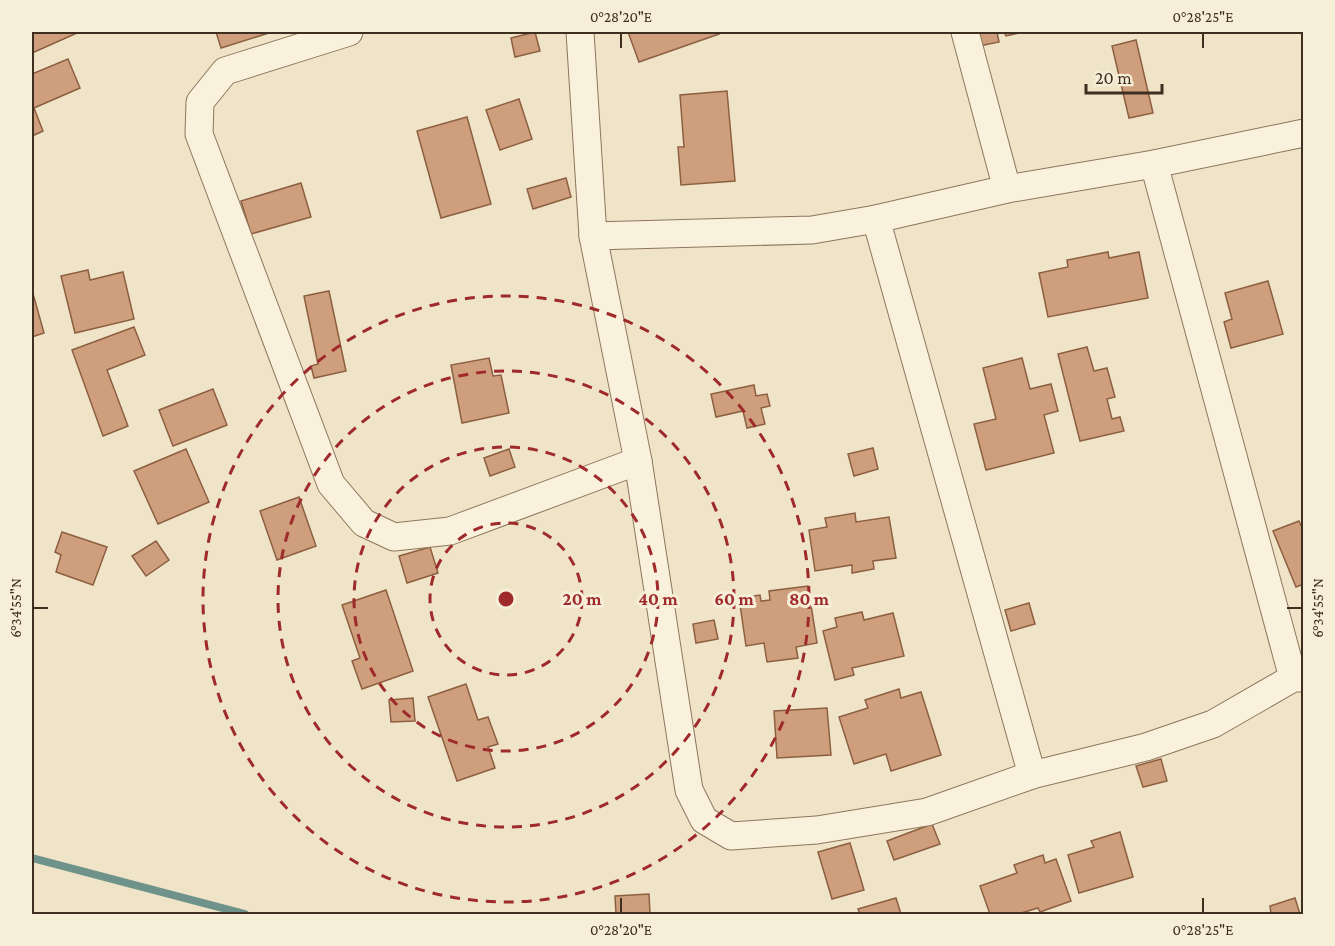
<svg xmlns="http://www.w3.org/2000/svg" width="1335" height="946" font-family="'Crimson Pro',serif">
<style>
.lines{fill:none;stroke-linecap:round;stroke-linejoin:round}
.stream{stroke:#6f938a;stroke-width:8}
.building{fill:#cf9f7d;stroke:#8d5f41;stroke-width:1.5}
.minor-casing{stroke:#8d765c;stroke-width:29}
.minor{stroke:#faf1dc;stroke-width:27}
.ticks{fill:none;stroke:#3d2e20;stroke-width:2}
.ring{fill:none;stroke:#9e2a2b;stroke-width:3;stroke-dasharray:10 8}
.centre{fill:#9e2a2b;stroke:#f7eed8;stroke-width:3}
.ring-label{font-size:18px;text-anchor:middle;font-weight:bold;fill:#9e2a2b;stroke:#f7eed8;stroke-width:6;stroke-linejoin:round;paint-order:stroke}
.neatline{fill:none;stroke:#3d2e20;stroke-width:2}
.ticks-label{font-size:15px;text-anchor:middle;fill:#3d2e20}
</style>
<rect width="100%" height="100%" fill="#f0e4c8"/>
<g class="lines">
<!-- stream -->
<path class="stream" d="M32,858l213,56"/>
</g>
<!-- building -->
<g class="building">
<path d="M32,32h44l1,1 -45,20z"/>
<path d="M216,32h56l-51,16z"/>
<path d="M535,32l5,19 -25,6 -4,-19z"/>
<path d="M628,32h90l1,2 -80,28z"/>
<path d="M971,32h26l2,10 -25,5z"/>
<path d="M1004,32h19l-17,4z"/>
<path d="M1136,40l17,73 -24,5 -17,-72z"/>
<path d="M68,59l12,29 -46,20 9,23 -11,5v-62z"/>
<path d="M727,91l8,90 -54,4 -3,-38h6l-4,-52z"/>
<path d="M519,99l13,40 -32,11 -14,-40z"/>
<path d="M467,117l24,87 -50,14 -24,-87z"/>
<path d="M566,178l5,19 -38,12 -6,-20z"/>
<path d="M301,183l10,34 -60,17 -10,-33z"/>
<path d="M1108,252l1,6 30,-6 9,46 -100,19 -9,-44 29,-6 -1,-7z"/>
<path d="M88,270l2,10 33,-8 11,47 -59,14 -14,-57z"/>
<path d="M1268,281l15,53 -52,14 -7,-26 8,-3 -7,-26z"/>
<path d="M32,290l12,43 -12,4z"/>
<path d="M329,291l17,80 -32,7 -3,-12 7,-2 -14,-68z"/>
<path d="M134,327l11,28 -38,15 21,56 -25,10 -31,-86z"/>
<path d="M1087,347l7,24 13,-3 8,29 -8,2 5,20 8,-2 4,14 -44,10 -22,-87z"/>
<path d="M489,358l4,18 8,-1 8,38 -47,10 -11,-58z"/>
<path d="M1022,358l8,31 21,-5 7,27 -14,4 10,38 -68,17 -12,-46 22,-5 -13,-51z"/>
<path d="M754,385l2,11 11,-2 3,12 -9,2 4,16 -18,4 -4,-17 -27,6 -5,-23z"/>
<path d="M213,389l14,36 -54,21 -14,-36z"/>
<path d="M873,448l5,21 -24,7 -6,-22z"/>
<path d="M186,449l23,53 -51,22 -24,-53z"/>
<path d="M509,449l6,18 -25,9 -6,-18z"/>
<path d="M299,497l17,49 -39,14 -17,-49z"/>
<path d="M855,513l1,9 33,-5 7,41 -23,3 1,8 -22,4v-8l-37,6 -6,-41 18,-3 -2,-9z"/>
<path d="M1299,521l5,11v52l-8,3 -23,-56z"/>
<path d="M62,532l45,15 -14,38 -37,-13 5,-17 -6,-3z"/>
<path d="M156,541l13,19 -23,16 -14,-20z"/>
<path d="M430,547l8,26 -31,10 -8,-27z"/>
<path d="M808,586l9,57 -21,4 2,11 -31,4 -3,-19 -18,3 -7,-48 21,-3 1,6 9,-1 -1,-9z"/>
<path d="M386,590l27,81 -51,18 -10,-28 8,-3 -18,-53z"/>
<path d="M1029,603l6,21 -24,7 -6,-21z"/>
<path d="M862,612l2,8 29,-7 11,43 -52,12 2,7 -19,5 -12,-49 14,-4 -2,-9z"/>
<path d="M714,620l4,19 -22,4 -3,-19z"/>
<path d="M466,684l12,36 10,-3 10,27 -10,3 7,21 -38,13 -29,-84z"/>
<path d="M899,689l2,9 20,-6 20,63 -50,16 -5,-17 -32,10 -15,-47 29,-9 -3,-8z"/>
<path d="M413,698l2,23 -24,1 -2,-22z"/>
<path d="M827,708l4,47 -54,3 -3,-47z"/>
<path d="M1161,759l6,22 -24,6 -7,-21z"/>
<path d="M932,824l8,20 -46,16 -7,-19z"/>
<path d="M1120,832l13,45 -54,16 -11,-38 26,-8 -3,-6z"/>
<path d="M850,843l14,47 -32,9 -14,-47z"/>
<path d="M1043,855l2,8 11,-4 15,42 -31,11 -2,-4 -20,6h-28l-10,-28 37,-13 -3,-8z"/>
<path d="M649,894l1,20h-34l-1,-18z"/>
<path d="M896,898l5,16h-41l-2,-5z"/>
<path d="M1295,898l5,16h-29l-1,-8z"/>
</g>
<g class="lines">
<!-- minor casing -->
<g class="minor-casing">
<g id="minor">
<path d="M349,32l-124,39 -25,31 -1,32 132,350 33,39 30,14 56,-6 188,-70 -45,-225"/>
<path d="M580,32l13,204 219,-6 64,-11 131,-30 147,-25 150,-31"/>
<path d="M965,32l42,157"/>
<path d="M1154,164l139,514"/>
<path d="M876,219l156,556"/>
<path d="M638,461l51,329 15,30 27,16 86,-6 110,-18 105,-37 114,-28 67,-23 80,-46h11"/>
</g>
</g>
<!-- minor -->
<use href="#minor" class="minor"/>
</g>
<!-- ticks -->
<path class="ticks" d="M621,33v15M1203,33v15M33,608h15M1287,608h15M621,898v15M1203,898v15"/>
<!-- distance rings -->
<g class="ring">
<circle cx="506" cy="599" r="76"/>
<circle cx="506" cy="599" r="152"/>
<circle cx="506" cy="599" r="228"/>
<circle cx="506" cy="599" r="303"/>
</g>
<circle cx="506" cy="599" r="9" class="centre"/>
<g class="ring-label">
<text x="582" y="605">20 m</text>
<text x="658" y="605">40 m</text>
<text x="734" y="605">60 m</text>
<text x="809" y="605">80 m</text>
</g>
<!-- border -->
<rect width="1335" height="946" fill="none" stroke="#f7eed8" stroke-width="66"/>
<!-- scale -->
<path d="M1086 84v9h76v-9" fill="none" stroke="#3d2e20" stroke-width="3"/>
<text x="1095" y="84" font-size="18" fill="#3d2e20" stroke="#f7eed8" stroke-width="4.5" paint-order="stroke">20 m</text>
<rect x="33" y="33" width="1269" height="880" class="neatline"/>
<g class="ticks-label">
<text x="621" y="22">0°28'20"E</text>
<text x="1203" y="22">0°28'25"E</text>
<text transform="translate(16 608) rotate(-90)" y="5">6°34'55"N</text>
<text transform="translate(1318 608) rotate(-90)" y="5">6°34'55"N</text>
<text x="621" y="935">0°28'20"E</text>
<text x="1203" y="935">0°28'25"E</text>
</g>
</svg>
